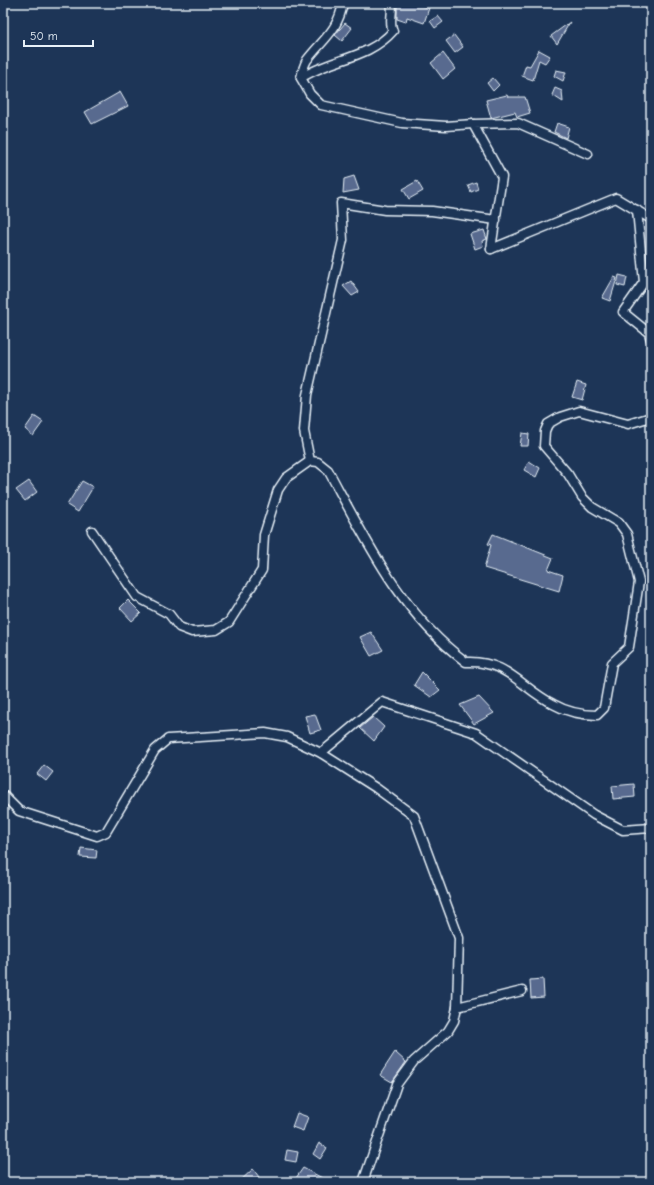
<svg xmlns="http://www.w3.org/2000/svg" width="654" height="1185" font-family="'Comic Neue',sans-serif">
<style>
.building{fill:#596b8f;stroke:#e8f1f8}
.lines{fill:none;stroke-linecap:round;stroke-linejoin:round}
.street-casing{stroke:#e8f1f8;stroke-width:11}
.street{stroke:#1d3557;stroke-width:8}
</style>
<rect width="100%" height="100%" fill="#1d3557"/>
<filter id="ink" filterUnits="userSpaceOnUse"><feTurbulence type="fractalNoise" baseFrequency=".025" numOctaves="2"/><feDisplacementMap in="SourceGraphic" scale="8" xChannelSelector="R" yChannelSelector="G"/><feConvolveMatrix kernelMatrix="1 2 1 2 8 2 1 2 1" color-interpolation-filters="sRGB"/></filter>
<g filter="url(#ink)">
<!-- building -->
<g class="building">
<path d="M397,3l19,1 13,4 -5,15 -17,-6 -1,5 -9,-3z"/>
<path d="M438,16l5,6 -8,6 -5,-7z"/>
<path d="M570,22l-13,22 -6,-8z"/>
<path d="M345,23l7,5 -10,13 -7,-6z"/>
<path d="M454,35l9,12 -8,6 -9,-12z"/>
<path d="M539,50l11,6 -5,7 -6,-3 -6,20 -11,-4 4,-11 4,1z"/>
<path d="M443,53l12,16 -12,10 -12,-16z"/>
<path d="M556,70l10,2 -3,9 -9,-5z"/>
<path d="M493,78l6,7 -6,6 -6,-8z"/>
<path d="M555,88l7,3 1,11 -11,-7z"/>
<path d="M120,92l8,14 -36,18 -7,-12z"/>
<path d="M507,95l1,2h17l5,16 -13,4 -2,-5 -24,6 -5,-18z"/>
<path d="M557,123l12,4 -3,11 -12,-6z"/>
<path d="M354,176l5,14 -16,3 1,-14z"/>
<path d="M417,181l6,10 -14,8 -6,-10z"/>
<path d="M476,182l2,7 -7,3 -3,-7z"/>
<path d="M484,230l3,9 -5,2 1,5 -8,3 -5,-15z"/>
<path d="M619,275l8,2 -2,10 -8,-2z"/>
<path d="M614,277l3,1 -7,23 -8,-3z"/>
<path d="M351,281l8,11 -7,4 -9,-10z"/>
<path d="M577,382l9,3 -4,15 -10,-3z"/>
<path d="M34,416l9,6 -10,14 -8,-7z"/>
<path d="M522,433l7,1 -1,12h-8z"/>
<path d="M529,461l11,7 -4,9 -12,-7z"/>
<path d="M29,481l8,11 -12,9 -9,-11z"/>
<path d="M82,481l11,6 -15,25 -11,-7z"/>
<path d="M493,534l60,24 -5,12 15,5 -4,16 -75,-23 7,-23 -3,-1z"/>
<path d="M128,600l13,13 -9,8 -12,-13z"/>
<path d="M371,632l12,18 -12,6 -11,-19z"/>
<path d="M422,672l18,18 -9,7 -17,-12z"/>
<path d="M479,697l15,16 -20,11 -14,-19z"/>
<path d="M315,714l6,16 -11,3 -5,-17z"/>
<path d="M373,717l11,10 -10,14 -14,-13z"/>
<path d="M44,765l9,7 -7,9 -9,-7z"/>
<path d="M634,784l1,13 -22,2 -1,-13z"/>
<path d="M81,848l16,2 -1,8 -16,-1z"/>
<path d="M543,979l1,18 -13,1 -1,-18z"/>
<path d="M395,1052l11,10 -14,20 -12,-7z"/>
<path d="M297,1113l11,4 -5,14 -11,-4z"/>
<path d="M319,1143l8,5 -7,11 -7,-5z"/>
<path d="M287,1150l11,2 -2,10 -11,-2z"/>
<path d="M303,1168l27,14h-19l-15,-4z"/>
<path d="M253,1169l6,8 -5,5h-15z"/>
</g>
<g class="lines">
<!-- street casing -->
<g class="street-casing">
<g id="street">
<path d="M343,3c-5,28 -20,36 -36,57 -3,5 -5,13 -6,18l9,16 11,11 81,18 44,3 27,-2"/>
<path d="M301,78c28,-19 68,-19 92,-47 -5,-10 1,-18 -2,-28"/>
<path d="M637,210l7,72 -21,30 26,21 2,7"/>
<path d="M491,249l11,-72 -29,-53 45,-1 70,31"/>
<path d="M491,249l125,-51 35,21"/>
<path d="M310,461l-6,-30 3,-36 36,-155 -2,-37 44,7 47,1 64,9"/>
<path d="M92,531l45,66 32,17 10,13 13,5 24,-2 13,-8 33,-52 2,-35 14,-45 8,-12 24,-17 8,1 10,8c38,70 73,144 138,192 41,-2 54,25 87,42 14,8 27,11 44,11l7,-7 8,-45 17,-16 10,-65 -12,-48 -8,-11 -27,-16 -10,-10 -14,-23 -24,-28 1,-15 3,-7 12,-7 19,-6 49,13 23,-7"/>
<path d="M321,753l61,-51 94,31 118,82 29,15 28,-2"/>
<path d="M3,795l16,16 78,25 9,-4 49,-82 13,-11 97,-6 22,4 34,16 55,35 38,28 45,122 -2,69 -3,14 -6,10 -34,30 -17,23 -34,98"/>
<path d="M457,1007l65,-16"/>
</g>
</g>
<!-- street -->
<use href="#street" class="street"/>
</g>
</g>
<!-- margin -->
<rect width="654" height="1185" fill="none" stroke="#1d3557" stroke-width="16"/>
<rect x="8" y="8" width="638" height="1169" fill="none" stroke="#e8f1f8" stroke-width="1.5" filter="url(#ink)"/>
<!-- scale -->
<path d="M24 40v6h69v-6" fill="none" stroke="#e8f1f8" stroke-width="2"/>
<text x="30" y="40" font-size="12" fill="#e8f1f8" stroke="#1d3557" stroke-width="3" paint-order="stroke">50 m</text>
</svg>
